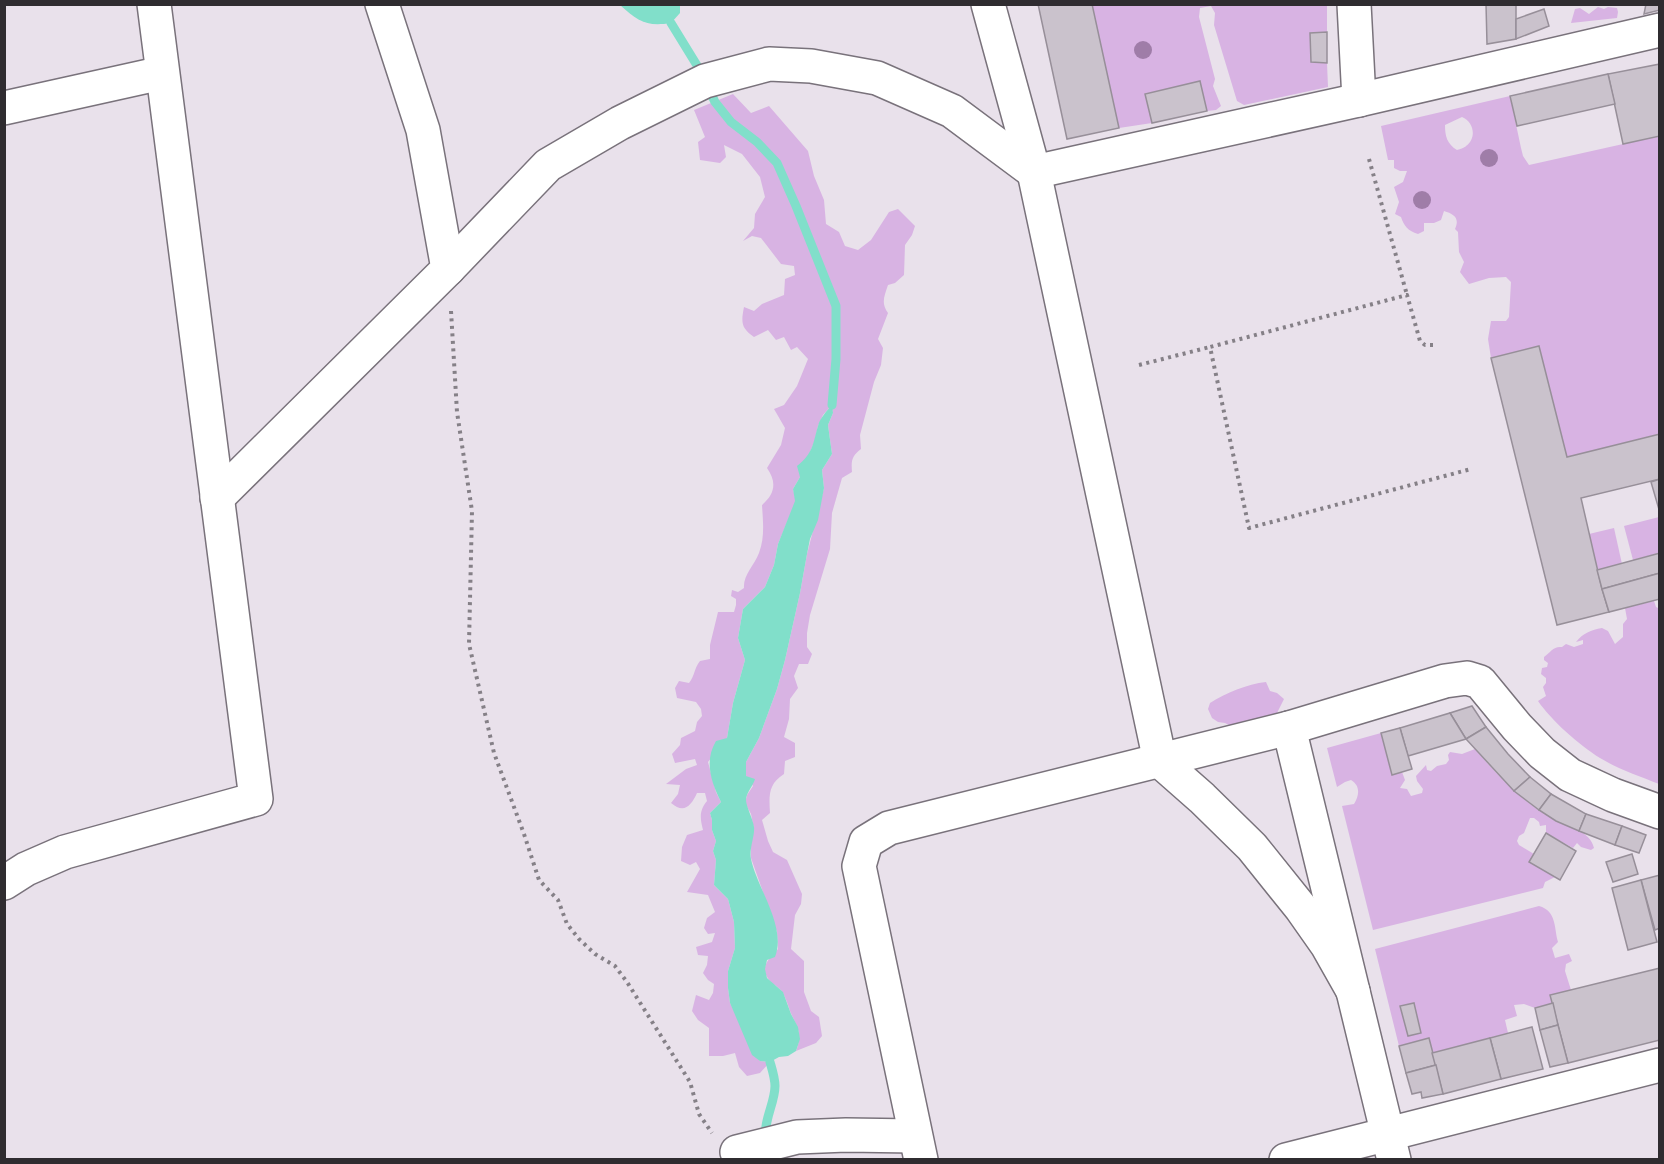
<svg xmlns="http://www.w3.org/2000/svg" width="1664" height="1164" font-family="'Open Sans',sans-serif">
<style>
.green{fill:#d8b3e3;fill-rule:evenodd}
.water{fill:#81dfca}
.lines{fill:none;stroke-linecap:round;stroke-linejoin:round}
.stream{stroke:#81dfca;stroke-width:9}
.building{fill:#cac2cc;stroke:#978f99;stroke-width:1.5}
.minor-casing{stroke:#79727b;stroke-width:36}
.path{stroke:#858087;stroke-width:4;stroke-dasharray:3 4.5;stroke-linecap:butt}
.minor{stroke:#fff;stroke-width:33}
.tree{fill:#9f7da8}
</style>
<rect width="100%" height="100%" fill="#e9e1eb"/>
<!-- green -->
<g class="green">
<path d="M1092,5h235v27l-17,1 1,29 16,1 1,24 -84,18 -7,-4 -23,-76 1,-12 -4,-7 -11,2 -1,9 16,62 -2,7 8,20 -5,4 -9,1 -7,-29 -54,12 6,29 -33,5z"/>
<path d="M1598,7l6,2 4,-2 9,1 1,4 -1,6 -46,5 4,-14 5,-1 9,6z"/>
<path d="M733,94l18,19 18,-7 39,45 6,25 10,24 2,24 13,8 6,14 13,4 13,-10 18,-28 9,-3 17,17 -3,9 -7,10 -1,30 -9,8 -7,2c-4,12 -7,18 0,28l-10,26 5,9 -2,17 -7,17 -14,53 1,14c-9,7 -10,11 -9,23l-10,6 -10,35 -2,36 -20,66 -3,18v14l5,7 -4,10h-9l-5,12 4,12 -8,11 -1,20 -5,18 11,6v14l-10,4 -1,13c-16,10 -15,22 -14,39l-8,7 6,21 5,11 14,8 15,34 -1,10 -6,11 -4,34 13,12v31l7,19 8,6 3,19 -6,7 -20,8c7,-19 1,-23 -6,-40 -2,-6 -4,-12 -7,-18 -2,-3 -6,-7 -10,-9 -15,-14 -7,-23 5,-35l-1,-17 -26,-74v-19l3,-9 -3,-16 -6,-11 2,-8 6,-9 -7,-10v-14l13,-24 18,-49 8,-29 15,-67 7,-39 17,-66 -2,-18 10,-16 -4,-29 5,-12 -2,-7 -8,9 -5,11 -3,14 -15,37 -7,12 3,12 -18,43 -4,21 -9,22 -22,22 -5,29 7,22 -12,43 -6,35 -19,24 8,30 5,10 -11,11 2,7v10l4,11 -3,10 3,9 -2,25 14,14 6,23 1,26 -7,23v17l2,15 30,58 10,1 -10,11 -13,3 -8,-9 -4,-14 -12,3h-14v-28l-11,-8 -6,-9 4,-16 13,5 4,-7 1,-9 -6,-4 -5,-7 4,-8 1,-9 -10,-1 -2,-8 16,-5 3,-9 -7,1 -4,-6 3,-10 8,-6 -7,-17 -21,-3 13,-23 -4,-7 -6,3 -9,-4 1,-14 5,-12 16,-5c-3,-12 -4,-19 4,-29l-2,-8h-8c-6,13 -13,21 -26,10l7,-9 2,-9 -14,-1 20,-15 11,-4 -2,-6 -20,4 -3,-9 8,-9 1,-7 14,-7 2,-9 5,-6 -1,-7 -5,-7 -19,-4 -2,-10 4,-7 10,2c6,-7 5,-15 11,-22l10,-2v-14l8,-33h16l2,-7v-6l-5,-3 1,-6 6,2 6,-4c-1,-13 10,-22 15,-35 6,-16 4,-31 3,-48 13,-11 15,-23 5,-37l14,-23 4,-17 -11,-19 10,-4 13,-19 11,-27 -11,-12 -6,3 -7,-13 -8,3 -8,-10 -14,7c-13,-9 -13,-15 -10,-30l10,4 8,-7 22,-9 1,-16 10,-4 -1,-9 -13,-2 -20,-26 -9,-2 -9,5 11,-13 1,-14 10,-17 -5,-20 -18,-23 -18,-9 2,12 -6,6 -20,-3 -2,-18 7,-5 -11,-27z"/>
<path d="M1510,96l11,52 2,8 6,9 130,-29v298l-92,23 -28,-111 -48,12 -3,-19 3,-18h15l3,-4 2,-35 -5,-5 -17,1 -20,6 -9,-12 4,-10 -5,-10 -1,-20 -3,-3c5,-11 -1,-15 -11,-18l-3,9 -7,3h-10v8l-6,3c-10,-3 -14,-8 -17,-17l-6,-3 4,-12 -5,-15 9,-5 4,-11h-7l-6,-3v-8h-6l-7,-34zM1462,117c12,5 15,21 4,29 0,1 -8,4 -9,4 -10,-6 -12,-14 -12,-25z"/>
<path d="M1659,517v36l-26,7 -9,-34z"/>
<path d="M1614,528l8,36 -25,6 -8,-36z"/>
<path d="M1654,601l2,6 4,2 -1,175c-20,-8 -41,-15 -59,-26 -21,-13 -49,-38 -62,-57l8,-5 -3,-9 3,-4v-5l-5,-4 1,-6 5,-1 1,-4 -4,-3v-3c7,-5 9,-11 18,-10l4,-3 8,3 9,-3v-4l-7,2c7,-9 15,-12 26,-14l6,3 7,13 8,-7v-13l4,-5 -2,-11z"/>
<path d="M1266,682l4,9 7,2 7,6 -9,18 -40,11 -10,-5 -7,-1 -6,-4 -4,-9 2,-6c16,-10 37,-19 56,-21z"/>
<path d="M1381,733l11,41 10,-2 3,8 -5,8 7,1 4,7 11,-3 1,-4 -6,-8 -1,-5 10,-11 1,5 4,1 6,-5 9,-2 3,-4 -1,-5 2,-3 12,2 13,-5c23,27 48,53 79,71 15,8 36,10 40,28l-3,2 -10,-3 -4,-4 -4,5 -27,-15v-8l-6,1 -1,-4 -5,-4h-4l-6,15 -5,3 -2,5 2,4 15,9 -5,8 26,15 -10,5 -2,6 -170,42 -31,-124 12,-2c5,-8 7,-18 -3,-24l-6,2 -8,5 -10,-39z"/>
<path d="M1539,906c18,5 15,22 19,36l-6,6 3,10 14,-4 3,7 -6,3 -1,7 6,19 -18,13 -18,5 -11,-4 -10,1 3,11 -12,4 3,13 -76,20 -4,-15 -29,8 -24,-97z"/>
</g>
<!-- water -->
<g class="water">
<path d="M620,5h60v8l-9,10c-25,4 -33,-2 -51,-18z"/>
<path d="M832,405l1,8 -5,12 4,29 -10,16 2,18 -6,32 -8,19 -3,15 -7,39 -15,67 -8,29 -18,49 -13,24v14l9,3c-2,7 -9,14 -9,21 0,6 7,19 8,27 1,9 -5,21 -3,32 6,29 36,68 24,98l-8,3 -2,9 2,9 16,14 8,22 7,13 2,12 -4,12 -8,5 -9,1 -9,5 -10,-1 -8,-6 -22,-52 -2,-15v-17l7,-23 -1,-26 -6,-23 -14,-14 2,-25 -3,-9 3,-10 -4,-11v-10l-2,-7 11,-11c-10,-20 -17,-41 -5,-61l11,-3 6,-35 12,-43 -7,-22 5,-29 22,-22 9,-22 4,-21 17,-43 -2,-12 7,-12 -3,-11c16,-12 16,-23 21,-40 2,-8 8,-14 14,-21z"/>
</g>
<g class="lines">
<!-- stream -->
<g class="stream">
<path d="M671,23l27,44 17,35 16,20 26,20 20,21 19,43 40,100v53l-4,46"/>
<path d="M766,1138c-3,-17 9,-35 9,-52 0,-8 -3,-17 -5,-24"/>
</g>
</g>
<!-- building -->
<g class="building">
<path d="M1038,4h54l27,124 -52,11z"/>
<path d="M1486,4h30v35l-29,5z"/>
<path d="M1646,4h14v6l-16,4z"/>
<path d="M1544,9l5,17 -33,13v-20z"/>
<path d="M1327,32v31l-16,-1 -1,-29z"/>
<path d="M1660,64v72l-37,8 -15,-70z"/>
<path d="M1608,74l7,30 -98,22 -7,-30z"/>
<path d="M1200,81l7,30 -55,12 -7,-29z"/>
<path d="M1539,346l28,111 93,-23v45l-79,19 21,91 7,23 -52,13 -66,-267z"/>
<path d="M1660,479v34l-9,-31z"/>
<path d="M1660,553v20l-58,16 -5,-19z"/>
<path d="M1660,573v26l-51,13 -7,-23z"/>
<path d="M1472,706l14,21 -20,12 -16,-26z"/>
<path d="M1450,713l16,26 -58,17 -8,-28z"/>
<path d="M1486,727l22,27 22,23 -16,14 -48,-52z"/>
<path d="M1400,728l12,41 -20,6 -11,-42z"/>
<path d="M1530,777l21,17 -12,16 -25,-19z"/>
<path d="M1551,794l35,20 -7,17 -23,-10 -17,-11z"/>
<path d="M1586,814l36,12 -7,19 -36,-14z"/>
<path d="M1622,826l24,9 -7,18 -24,-8z"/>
<path d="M1546,833l30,18 -16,29 -31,-18z"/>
<path d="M1632,854l6,20 -25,8 -7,-20z"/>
<path d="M1660,875v53l-5,2 -14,-50z"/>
<path d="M1641,880l16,62 -29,8 -16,-62z"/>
<path d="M1660,968v72l-92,23 -18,-68z"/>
<path d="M1414,1003l7,30 -13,3 -8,-30z"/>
<path d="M1553,1003l5,22 -18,5 -5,-22z"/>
<path d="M1558,1025l10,38 -18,4 -10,-37z"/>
<path d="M1532,1027l11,42 -42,10 -11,-41z"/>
<path d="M1429,1038l7,27 -30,8 -7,-27z"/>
<path d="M1490,1038l11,41 -58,15 -11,-41z"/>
<path d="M1436,1065l7,29 -21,4 -1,-6 -9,2 -6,-21z"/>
</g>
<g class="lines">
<!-- minor casing -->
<g class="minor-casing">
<g id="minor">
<path d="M988,4l46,168 126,589 42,37 50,49 49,61 26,37 26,46"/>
<path d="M1354,4l5,96"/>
<path d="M4,108l158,-35"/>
<path d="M448,269l100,-104 72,-42 85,-42 64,-17 42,2 66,12 75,33 82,61 325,-72 301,-70"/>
<path d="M217,498l231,-229 -25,-139 -41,-126"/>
<path d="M1289,728l105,432"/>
<path d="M4,883l22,-14 39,-17 191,-53 -102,-795"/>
<path d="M737,1152l60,-15 49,-2 69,1"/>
<path d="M921,1160l-62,-294 7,-24 23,-14 400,-100 156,-47 22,-3 13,4 37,45 25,26 28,22 43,20 47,17"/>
<path d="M1286,1160l374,-95"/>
</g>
</g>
<!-- path -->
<g class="path">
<path d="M1369,159l38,136"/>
<path d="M451,311l6,101 15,99 -3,133 25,109 30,81 15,46 19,20 9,24 12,15 16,15 20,12 12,16 63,100 9,32 13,19"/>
<path d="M1433,345h-8l-5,-4 -13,-46 -197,52 39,181 222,-59"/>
<path d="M1139,365l71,-18"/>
</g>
<!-- minor -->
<use href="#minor" class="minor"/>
</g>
<!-- trees -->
<g class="tree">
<circle cx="1143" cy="50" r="9"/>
<circle cx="1489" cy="158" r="9"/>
<circle cx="1422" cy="200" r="9"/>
</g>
<!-- border -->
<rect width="1664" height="1164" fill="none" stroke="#2f2c30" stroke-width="12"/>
</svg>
